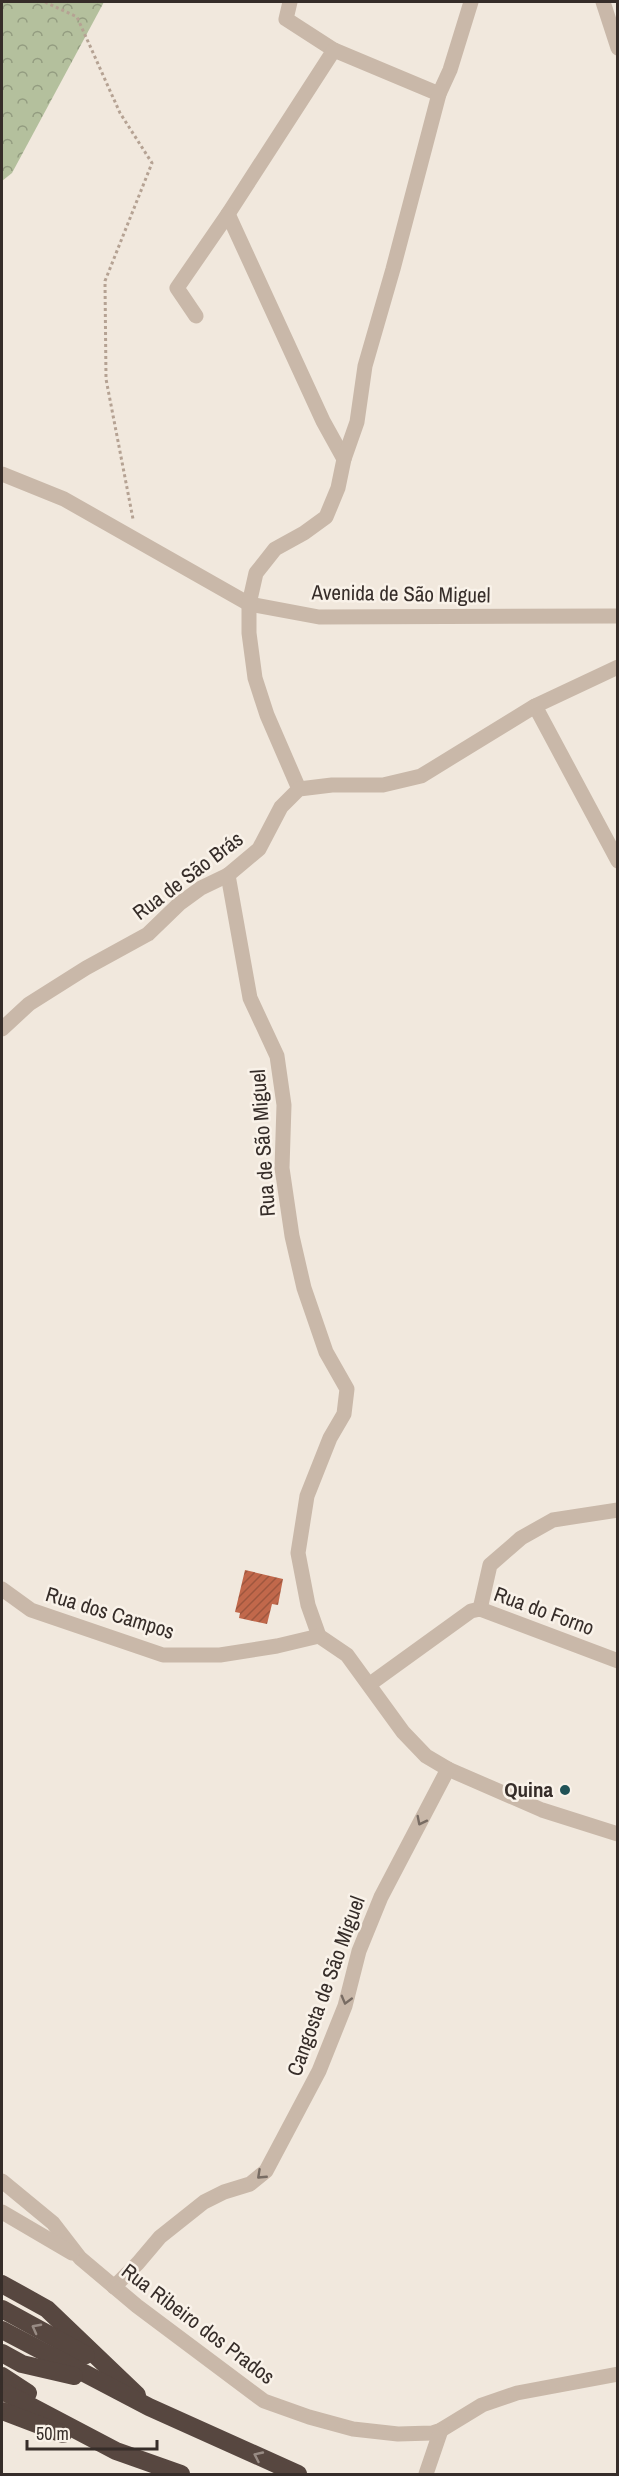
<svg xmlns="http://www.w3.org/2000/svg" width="619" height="2476" font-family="'Archivo Narrow',sans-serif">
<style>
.forest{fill:url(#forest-crowns)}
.building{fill:url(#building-hatch)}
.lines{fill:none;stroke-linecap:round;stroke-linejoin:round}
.path{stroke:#b5a293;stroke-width:3;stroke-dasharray:3 3;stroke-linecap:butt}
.minor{stroke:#c9b8a9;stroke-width:15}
.highway{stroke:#574740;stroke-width:18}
.oneway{stroke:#786c63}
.oneway2{stroke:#988b84}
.poi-dot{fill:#205256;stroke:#f9f2e9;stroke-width:2}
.labels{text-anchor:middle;stroke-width:5;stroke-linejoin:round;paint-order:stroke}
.street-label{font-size:21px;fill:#362d29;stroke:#f9f2e9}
.poi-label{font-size:21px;font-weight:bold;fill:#362d29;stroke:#f9f2e9;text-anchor:end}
</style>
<defs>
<pattern id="forest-crowns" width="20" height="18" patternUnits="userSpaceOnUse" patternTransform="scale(1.5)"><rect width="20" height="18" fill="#b4c09d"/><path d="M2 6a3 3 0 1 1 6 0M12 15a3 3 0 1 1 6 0" fill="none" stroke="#939c80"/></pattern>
<pattern id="building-hatch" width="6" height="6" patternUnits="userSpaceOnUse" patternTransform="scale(1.5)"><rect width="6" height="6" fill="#c1684b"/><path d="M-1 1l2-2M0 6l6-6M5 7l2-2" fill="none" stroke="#9e563e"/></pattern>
</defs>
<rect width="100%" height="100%" fill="#f1e8dd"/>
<!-- forest -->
<path class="forest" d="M2,2h102l-92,171 -10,8z"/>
<!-- building -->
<path class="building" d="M245,1570l38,9 -5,26 -6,-1 -5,20 -28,-6 1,-5 -5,-1z"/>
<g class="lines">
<!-- path -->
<path class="path" d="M45,2l32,15 43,96 32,50 -47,118 1,98 27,140"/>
<!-- minor -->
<g class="minor">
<path d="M290,2l-4,17 48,31"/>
<path d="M603,2l15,46"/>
<path d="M228,214l106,-164 105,44"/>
<path d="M196,316l-19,-28 51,-74 95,207 21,38"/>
<path d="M2,474l62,25 185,105 70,13 299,-1"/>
<path d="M535,706l83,155"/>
<path d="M299,789l-32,-74 -12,-37 -6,-45v-29l7,-31 19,-24 29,-16 22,-16 12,-29 6,-29 13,-37 8,-56 28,-97 46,-175 11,-24 21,-68"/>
<path d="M228,875l22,123 27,58 7,49 -2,63 10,68 12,52 22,64 21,37 -3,25 -14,24 -23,58 -9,57 10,52 11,31 28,19 56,77 23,24 22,13 94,41 76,24"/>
<path d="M2,1029l27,-25 57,-36 62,-34 31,-30 22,-16 27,-13 31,-26 22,-42 18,-18 33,-4h51l38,-9 114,-70 83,-39"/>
<path d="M2,1589l29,21 132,45h57l57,-9 42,-10"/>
<path d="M480,1609l10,-44 31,-27 32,-18 65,-10"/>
<path d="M370,1684l101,-73 9,-2 138,52"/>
<path d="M2,2181l51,42 27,35 57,48 127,95 45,16 44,12 45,5 34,-1 9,-3 41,-25 35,-12 101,-19"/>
<path d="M2,2212l70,41"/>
<path d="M114,2287l24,-24 22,-26 44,-35 20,-10 26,-8 16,-13 53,-100 26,-65 14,-55 22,-54 67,-128"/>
<path d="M426,2474l15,-44"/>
</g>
<!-- highway -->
<g class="highway">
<path d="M2,2284l45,25 90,86"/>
<path d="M2,2309l84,46"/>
<path d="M2,2330l147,77 149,67"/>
<path d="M2,2353l20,11 52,12"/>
<path d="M2,2376l26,17"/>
<path d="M2,2391l114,60 65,23"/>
<path d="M2,2411l61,23"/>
</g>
</g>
<!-- one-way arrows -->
<defs><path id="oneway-chevron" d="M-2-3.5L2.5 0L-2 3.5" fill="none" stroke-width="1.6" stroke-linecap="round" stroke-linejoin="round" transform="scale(1.5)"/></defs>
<g class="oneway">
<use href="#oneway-chevron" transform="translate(421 1821) rotate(117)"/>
<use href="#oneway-chevron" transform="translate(346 2000) rotate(105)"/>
<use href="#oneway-chevron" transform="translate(261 2175) rotate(137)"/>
</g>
<g class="oneway2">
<use href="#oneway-chevron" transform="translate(36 2328) rotate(-152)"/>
<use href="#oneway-chevron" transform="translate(258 2456) rotate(-155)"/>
</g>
<!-- markers -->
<circle class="poi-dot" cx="565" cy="1790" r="6"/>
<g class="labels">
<!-- street labels -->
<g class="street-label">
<text transform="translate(401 594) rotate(1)" y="7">Avenida de São Miguel</text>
<text transform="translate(188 876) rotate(-37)" y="7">Rua de São Brás</text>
<text transform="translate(263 1143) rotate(-94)" y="7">Rua de São Miguel</text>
<text transform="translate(544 1611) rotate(20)" y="7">Rua do Forno</text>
<text transform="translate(110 1613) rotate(17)" y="7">Rua dos Campos</text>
<text transform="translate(326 1986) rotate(-70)" y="7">Cangosta de São Miguel</text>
<text transform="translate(198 2324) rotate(37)" y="7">Rua Ribeiro dos Prados</text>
</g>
<!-- poi labels -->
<g class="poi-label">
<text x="553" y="1797">Quina</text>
</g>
</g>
<!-- border -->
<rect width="619" height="2476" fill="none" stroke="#362d29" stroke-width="6"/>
<!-- scale -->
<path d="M27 2440v9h130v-9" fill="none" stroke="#362d29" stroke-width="3"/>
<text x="36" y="2440" font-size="18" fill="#362d29" stroke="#f9f2e9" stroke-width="4.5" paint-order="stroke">50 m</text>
</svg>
